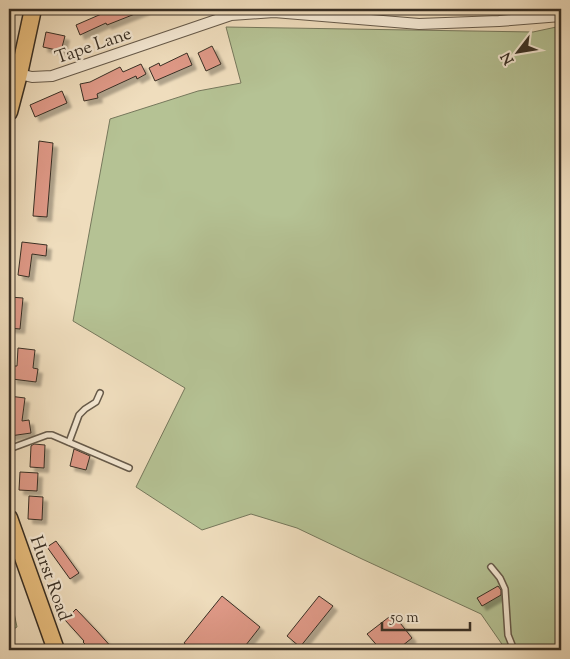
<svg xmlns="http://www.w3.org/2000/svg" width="570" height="659" font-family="'Sorts Mill Goudy',serif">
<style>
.green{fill:#b5c294;stroke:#76785c}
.building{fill:#df9987;stroke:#382f24;filter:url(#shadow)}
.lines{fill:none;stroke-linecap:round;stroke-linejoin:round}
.lane-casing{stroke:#665a4a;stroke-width:8}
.street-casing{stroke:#665a4a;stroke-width:12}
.primary-casing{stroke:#382f24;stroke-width:19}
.lane{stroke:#f5e9d4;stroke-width:5}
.street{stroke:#f5e9d4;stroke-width:10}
.primary{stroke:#e8be7e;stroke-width:16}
.labels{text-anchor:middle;stroke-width:4.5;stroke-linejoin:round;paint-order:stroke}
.street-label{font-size:18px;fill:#382f24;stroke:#f5e9d4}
</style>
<defs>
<filter id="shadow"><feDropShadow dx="4.5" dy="4.5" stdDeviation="1" flood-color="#0004"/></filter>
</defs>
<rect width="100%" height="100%" fill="#efddbd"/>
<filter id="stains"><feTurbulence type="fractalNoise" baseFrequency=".004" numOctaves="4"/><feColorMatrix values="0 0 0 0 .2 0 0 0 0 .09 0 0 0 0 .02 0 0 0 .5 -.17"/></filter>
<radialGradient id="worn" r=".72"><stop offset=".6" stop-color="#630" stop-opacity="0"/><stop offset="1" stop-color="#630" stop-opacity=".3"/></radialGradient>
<!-- green -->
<g class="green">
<path d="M561,26v624h-55l-25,-36 -119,-55 -65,-31 -46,-14 -49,16 -66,-43 49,-99 -112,-67 37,-202 88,-28 43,-8 -15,-56 307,5z"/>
<path d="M9,589l8,38 -8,5z"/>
</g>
<!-- building -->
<g class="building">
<path d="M115,9h30v1l-38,15 -1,-2 -26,12 -4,-10 23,-10z"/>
<path d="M46,32l19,4 -4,15 -18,-4z"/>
<path d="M212,46l9,18 -15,7 -8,-18z"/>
<path d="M187,53l5,12 -37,16 -6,-13 10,-5 1,3z"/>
<path d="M141,64l5,10 -9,5 -1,-3 -39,18 1,4 -14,3 -4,-17 10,-2 30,-15 3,5z"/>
<path d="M62,91l5,12 -32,14 -5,-12z"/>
<path d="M39,141l14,2 -6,74 -14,-1z"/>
<path d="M22,242l25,3 -1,11 -14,-2 -3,23 -11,-2z"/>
<path d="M10,297l13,1 -3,31 -11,-1z"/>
<path d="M18,348l17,2 -2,18 5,1 -2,13 -24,-3 2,-13h3z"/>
<path d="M9,396l16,2 -3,23 7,-1 2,13 -21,3 -1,-9z"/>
<path d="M34,444l11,1 -1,23 -14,-1 1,-21z"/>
<path d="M74,449l16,7 -4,14 -16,-4z"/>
<path d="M20,472l18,1 -1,18 -18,-1z"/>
<path d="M29,496l14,1 -1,23 -14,-1z"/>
<path d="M56,541l23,32 -9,6 -23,-32z"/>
<path d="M498,586l3,4v5l-19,11 -5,-8z"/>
<path d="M222,596l38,31 -18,23h-49l-9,-7z"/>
<path d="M319,596l14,10 -33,41 -13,-11z"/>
<path d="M76,609l20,21 18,20h-23l-8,-8 1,-1 -19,-21z"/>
<path d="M393,614l19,24 -15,12h-16l-14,-16z"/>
</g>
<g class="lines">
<!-- lane casing -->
<g class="lane-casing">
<g id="lane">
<path d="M69,442l10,-27 6,-6 11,-7 4,-9"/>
<path d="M9,449l38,-14h5l77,33"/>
<path d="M491,567l9,11 5,11 3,46 6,15"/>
</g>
</g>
<!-- street casing -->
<g class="street-casing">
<path id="street" d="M19,74l13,3 20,-1 179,-61 43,-3 145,12 80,-3 62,-5"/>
</g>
<!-- primary casing -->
<g class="primary-casing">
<g id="primary">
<path d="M9,112l10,-38 14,-65"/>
<path d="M9,518l47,132"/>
</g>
</g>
<!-- lane -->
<use href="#lane" class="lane"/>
<!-- street -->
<use href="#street" class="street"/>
<!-- primary -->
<use href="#primary" class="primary"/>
</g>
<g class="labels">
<!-- street labels -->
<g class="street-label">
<text transform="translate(93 45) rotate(-19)" y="6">Tape Lane</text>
<text transform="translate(51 578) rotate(70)" y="6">Hurst Road</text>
</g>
</g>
<!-- margin -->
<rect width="570" height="659" fill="none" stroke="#efddbd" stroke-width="30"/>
<rect x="10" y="10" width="550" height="639" fill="none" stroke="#382f24" stroke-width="2.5"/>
<rect x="15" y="15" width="540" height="629" fill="none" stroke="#382f24"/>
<!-- north arrow -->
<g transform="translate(518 52) rotate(239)" stroke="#f5e9d4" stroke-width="4" paint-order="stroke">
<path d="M0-4L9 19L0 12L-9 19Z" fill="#382f24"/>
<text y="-8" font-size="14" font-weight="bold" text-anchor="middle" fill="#382f24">N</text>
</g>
<!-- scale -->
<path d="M382 622v8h88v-8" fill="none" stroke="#382f24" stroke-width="2.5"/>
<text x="390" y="622" font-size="15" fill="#382f24" stroke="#f5e9d4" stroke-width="4" paint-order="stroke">50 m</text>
<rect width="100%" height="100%" filter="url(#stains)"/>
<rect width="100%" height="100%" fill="url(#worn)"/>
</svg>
